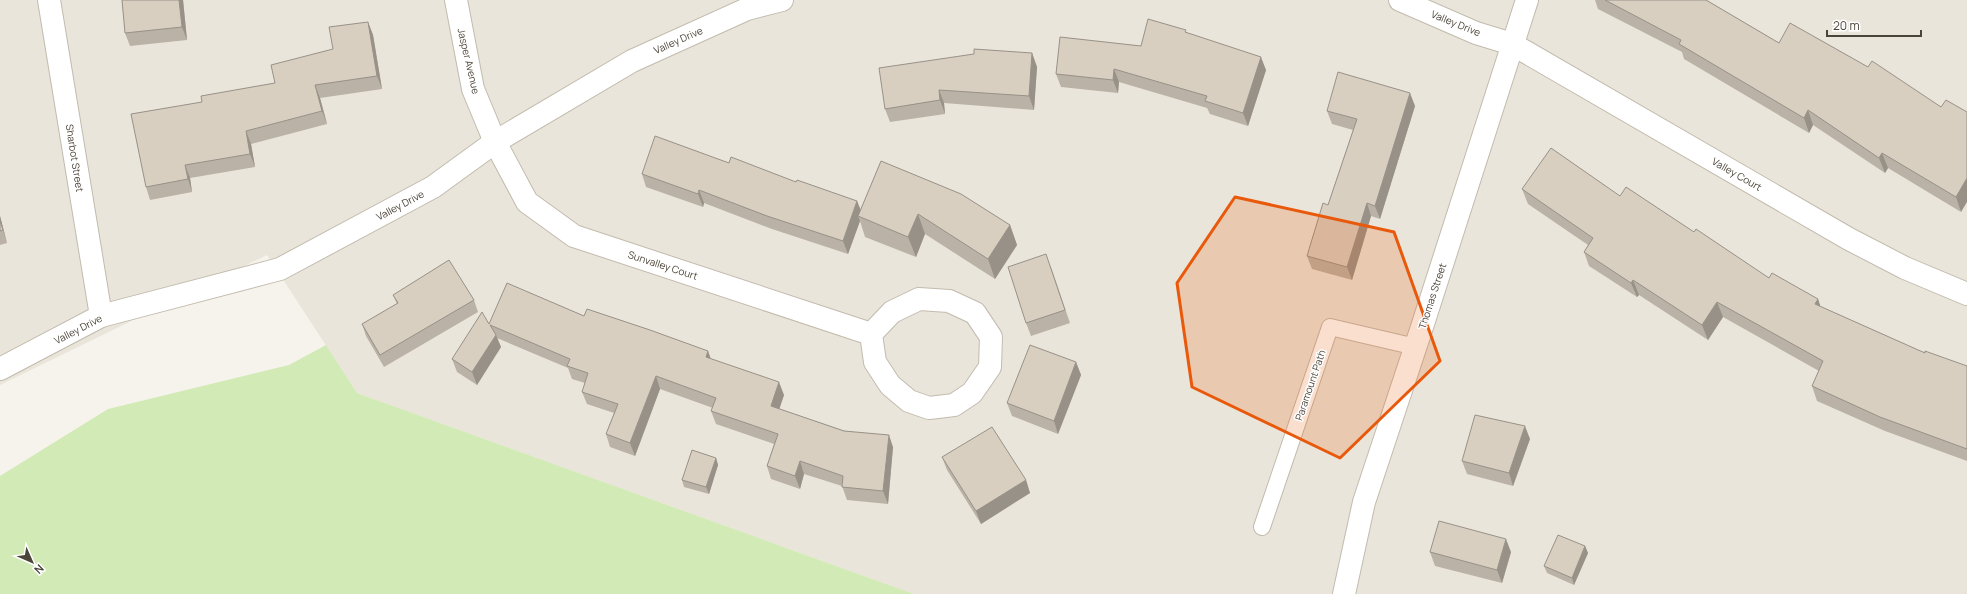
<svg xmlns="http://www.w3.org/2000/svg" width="1967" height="594" font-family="Manrope,sans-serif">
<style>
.residential{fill:#eae5da}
.green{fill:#d2eab5}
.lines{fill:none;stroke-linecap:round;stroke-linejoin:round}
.service-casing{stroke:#c2bbae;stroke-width:18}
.minor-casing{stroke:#c2bbae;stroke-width:24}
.service{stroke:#fff;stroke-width:16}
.minor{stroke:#fff;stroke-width:22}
.wall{fill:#bab2a6}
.shaded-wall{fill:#979187}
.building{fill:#d8cfc1;stroke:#979187}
.marked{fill:#e8590c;fill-opacity:0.2;stroke:#e8590c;stroke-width:3;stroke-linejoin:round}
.labels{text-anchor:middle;stroke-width:3;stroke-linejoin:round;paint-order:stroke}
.street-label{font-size:10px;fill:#4b4439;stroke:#fff}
</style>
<rect width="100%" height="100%" fill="#f6f3ec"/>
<!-- residential -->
<path class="residential" d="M0,0h1967v594h-1053l-557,-201 -90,-138 -267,130z"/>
<!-- green -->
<path class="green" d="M326,345l31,48 557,201h-914v-118l108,-67 181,-44z"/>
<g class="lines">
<!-- service casing -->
<g class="service-casing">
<path id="service" d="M1262,527l68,-200 86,20"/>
</g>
<!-- minor casing -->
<g class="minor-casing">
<g id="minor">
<path d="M49,0l52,316"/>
<path d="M456,0l17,89 22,53 32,60 47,34 297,98 4,28 15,23 19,16 20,7 25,-3 18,-12 18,-26 1,-30 -16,-24 -26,-12 -30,-2 -27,13 -21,22"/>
<path d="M1400,0l76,33 36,11 337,195 56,29 62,26"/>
<path d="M0,369l101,-53 179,-47 153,-82 62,-45 137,-81 115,-52 35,-9"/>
<path d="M1344,594l20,-92 58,-175 105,-327"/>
</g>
</g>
<!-- service -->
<use href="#service" class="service"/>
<!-- minor -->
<use href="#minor" class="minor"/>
</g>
<!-- wall -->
<g class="wall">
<path d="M122,0h61l4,40 -57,6 -5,-13z"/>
<path d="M1595,0h111l73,43 89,24 73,40 20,105 -73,-44 -3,5 -72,-48 -4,8 -125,-74 -2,-7 -84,-43z"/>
<path d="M368,22l5,13 9,54 -62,9 7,26 -76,20 4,23 -65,11 2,14 -42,8 -4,-13 56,-85 73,-19 58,-34z"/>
<path d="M1187,33l79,37 -18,56 -38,-12 -3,-6 -88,-26 -1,11 -57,-6 -5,-13 85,-28z"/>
<path d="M1032,53l5,14 -3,43 -90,-7 1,11 -55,8 -5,-13z"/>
<path d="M1415,106l-35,113 -9,-3 -19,64 -40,-11 -5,-13 21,-51 25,-75 -21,-6 -5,-13z"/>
<path d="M881,161l129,64 7,20 -22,34 -70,-45 -9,23 -51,-20 -5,-16 -12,33 -76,-25 -68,-26 -1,4 -57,-20 -4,-13 87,-11 67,19 61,19 4,9z"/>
<path d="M1522,189l98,7 74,36 75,46 49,21 2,8 105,46 42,13v95l-82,-30 -68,-30 -5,-15 7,-15 -96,-54 -15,23 -69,-45 -2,2 -48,-31 -5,-14 4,-7 -60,-41z"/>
<path d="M0,216l7,27 -7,2z"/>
<path d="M1051,267l19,56 -39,13 -5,-13z"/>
<path d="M393,295l81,5 4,12 -94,55 -18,-31 -4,-12 35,-20z"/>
<path d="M584,316l124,35 3,8 73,36 -5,14 114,38 -5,57 -41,-4 -5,-14 -38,-12 -4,15 -29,-10 -4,-13 7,-22 -58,-20 -5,-13 2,-3 -53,-19 -25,67 -25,-9 -4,-13 8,-21 -27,-9 -5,-12 3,-9 -13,-4 -4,-11 -71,-30 4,9 -24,38 -20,-13 -5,-13 37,-35z"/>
<path d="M1076,362l5,13 -23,59 -46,-18 -5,-13z"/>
<path d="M1530,439l-17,47 -46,-12 -5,-13z"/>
<path d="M942,457l84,23 4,13 -49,31 -34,-54z"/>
<path d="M716,458l2,7 -9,29 -25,-7 -2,-7z"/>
<path d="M1585,546l3,7 -14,32 -27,-12 -3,-7z"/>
<path d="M1430,552h81l-9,31 -67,-17z"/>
</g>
<!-- shaded-wall -->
<g class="shaded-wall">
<path d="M179,0h4l4,40 -5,-13z"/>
<path d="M368,22l5,13 9,54 -5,-13z"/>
<path d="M1032,53l5,14 -3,43 -5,-14z"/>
<path d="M1261,57l5,13 -18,56 -5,-13z"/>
<path d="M1114,69l5,13 -1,11 -5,-13z"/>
<path d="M315,85l5,13 7,26 -5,-13z"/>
<path d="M939,90l5,13 1,11 -5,-14z"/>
<path d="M1410,93l5,13 -35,113 -5,-13z"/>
<path d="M1808,110l5,15 -4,8 -5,-15z"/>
<path d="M246,131l5,13 4,23 -5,-13z"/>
<path d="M1882,153l6,15 -3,5 -6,-15z"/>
<path d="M185,165l5,13 2,14 -4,-13z"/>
<path d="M1967,178v24l-6,10 -5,-15z"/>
<path d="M699,190l5,13 -1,4 -5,-13z"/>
<path d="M857,201l5,13 -4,2 2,5 -12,33 -5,-13z"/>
<path d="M1367,203l4,13 -19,64 -5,-13z"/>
<path d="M918,214l7,20 -9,23 -8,-20z"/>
<path d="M0,216l7,27 -4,-13 -3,-9z"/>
<path d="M1010,225l7,20 -22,34 -7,-20z"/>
<path d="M1633,280l6,15 -2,2 -6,-14z"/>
<path d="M1818,299l5,15 -8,-10z"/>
<path d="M1717,302l6,15 -15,23 -6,-15z"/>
<path d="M496,335l5,12 -24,38 -5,-13z"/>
<path d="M708,351l4,12 -6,-6z"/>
<path d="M1076,362l5,13 -23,59 -4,-13z"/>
<path d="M656,376l4,13 -25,67 -5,-13z"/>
<path d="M779,382l5,13 -8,24 -5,-13z"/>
<path d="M1525,426l5,13 -17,47 -4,-13z"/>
<path d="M889,435l4,12 -5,57 -5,-13z"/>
<path d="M716,458l2,7 -9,29 -3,-7z"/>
<path d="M800,461l4,13 -4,15 -5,-13z"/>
<path d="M1026,480l4,13 -49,31 -5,-13z"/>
<path d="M1506,539l5,13 -9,31 -5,-13z"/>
<path d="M1585,546l3,7 -14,32 -2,-7z"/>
</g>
<!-- building -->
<g class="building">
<path d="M122,0h57l3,27 -57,6z"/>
<path d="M1605,0h101l73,43 11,-20 78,44 4,-6 69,46 5,-7 21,12v66l-11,19 -74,-44 -3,5 -71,-48 -4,8 -125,-74 2,-4z"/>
<path d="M1148,19l38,11 -1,2 76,25 -18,56 -38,-12 2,-5 -93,-27 -1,11 -57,-6 4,-37 81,9z"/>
<path d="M368,22l9,54 -62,9 7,26 -76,20 4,23 -65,11 3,14 -42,8 -15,-73 71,-12 -1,-6 74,-13 -4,-18 62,-16 -4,-22z"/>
<path d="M974,49l58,4 -3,43 -90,-6 1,10 -55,9 -6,-41 95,-14z"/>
<path d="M1338,72l72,21 -35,113 -8,-3 -20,64 -40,-11 16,-53 5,2 29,-86 -30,-8z"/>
<path d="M655,136l74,27 2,-6 65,25 1,-2 60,21 -14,40 -76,-25 -68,-26 -1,4 -56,-20z"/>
<path d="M1551,148l69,48 6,-9 68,45 2,-3 73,49 3,-5 46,26 -3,5 110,49v-2l42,15v83l-87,-32 -68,-31 11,-25 -106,-59 -15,23 -69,-45 -2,3 -47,-31 9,-14 -71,-49z"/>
<path d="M881,161l80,33 49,31 -22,34 -70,-45 -10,23 -50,-21z"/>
<path d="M0,221l3,9 -3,1z"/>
<path d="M1046,254l19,56 -39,13 -18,-56z"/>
<path d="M449,260l25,40 -94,55 -18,-31 36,-21 -5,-8z"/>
<path d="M507,283l77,33 3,-7 63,21 58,21 -2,6 73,25 -8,24 73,25 45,4 -6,56 -41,-4 1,-11 -43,-15 -5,15 -28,-10 11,-32 -67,-23 5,-13 -60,-22 -26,67 -24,-9 12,-30 -36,-12 6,-19 -21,-7 3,-7 -80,-34 6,10 -24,37 -20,-13 30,-47 7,12z"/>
<path d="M1030,345l46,17 -22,59 -47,-18z"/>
<path d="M1475,415l50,11 -16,47 -47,-12z"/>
<path d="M992,427l34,53 -50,31 -34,-54z"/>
<path d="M692,450l24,8 -10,29 -24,-7z"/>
<path d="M1439,521l67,18 -9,31 -67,-18z"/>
<path d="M1558,535l27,11 -13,32 -28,-12z"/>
</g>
<!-- marked area -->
<path class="marked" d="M1235,197l159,35 46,129 -100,97 -148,-71 -15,-104z"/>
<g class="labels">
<!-- street labels -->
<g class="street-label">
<text transform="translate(1456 23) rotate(22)" y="4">Valley Drive</text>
<text transform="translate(678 40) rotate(-24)" y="4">Valley Drive</text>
<text transform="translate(469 61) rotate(77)" y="4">Jasper Avenue</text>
<text transform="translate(75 158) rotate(81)" y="4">Sharbot Street</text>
<text transform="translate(1737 174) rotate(30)" y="4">Valley Court</text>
<text transform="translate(400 205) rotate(-28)" y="4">Valley Drive</text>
<text transform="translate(663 265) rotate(18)" y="4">Sunvalley Court</text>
<text transform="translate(1432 296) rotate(-72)" y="4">Thomas Street</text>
<text transform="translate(78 329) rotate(-27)" y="4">Valley Drive</text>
<text transform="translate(1310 385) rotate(-71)" y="4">Paramount Path</text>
</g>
</g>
<!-- north arrow -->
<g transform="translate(32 562) rotate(135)" stroke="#ffffff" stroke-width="3" paint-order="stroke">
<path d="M0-3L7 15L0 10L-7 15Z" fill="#4b4439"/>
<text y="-6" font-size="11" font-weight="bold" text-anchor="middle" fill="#4b4439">N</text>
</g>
<!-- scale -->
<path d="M1827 30v6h94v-6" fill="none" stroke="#4b4439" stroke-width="2"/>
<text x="1833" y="30" font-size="12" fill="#4b4439" stroke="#ffffff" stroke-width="3" paint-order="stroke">20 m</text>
</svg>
